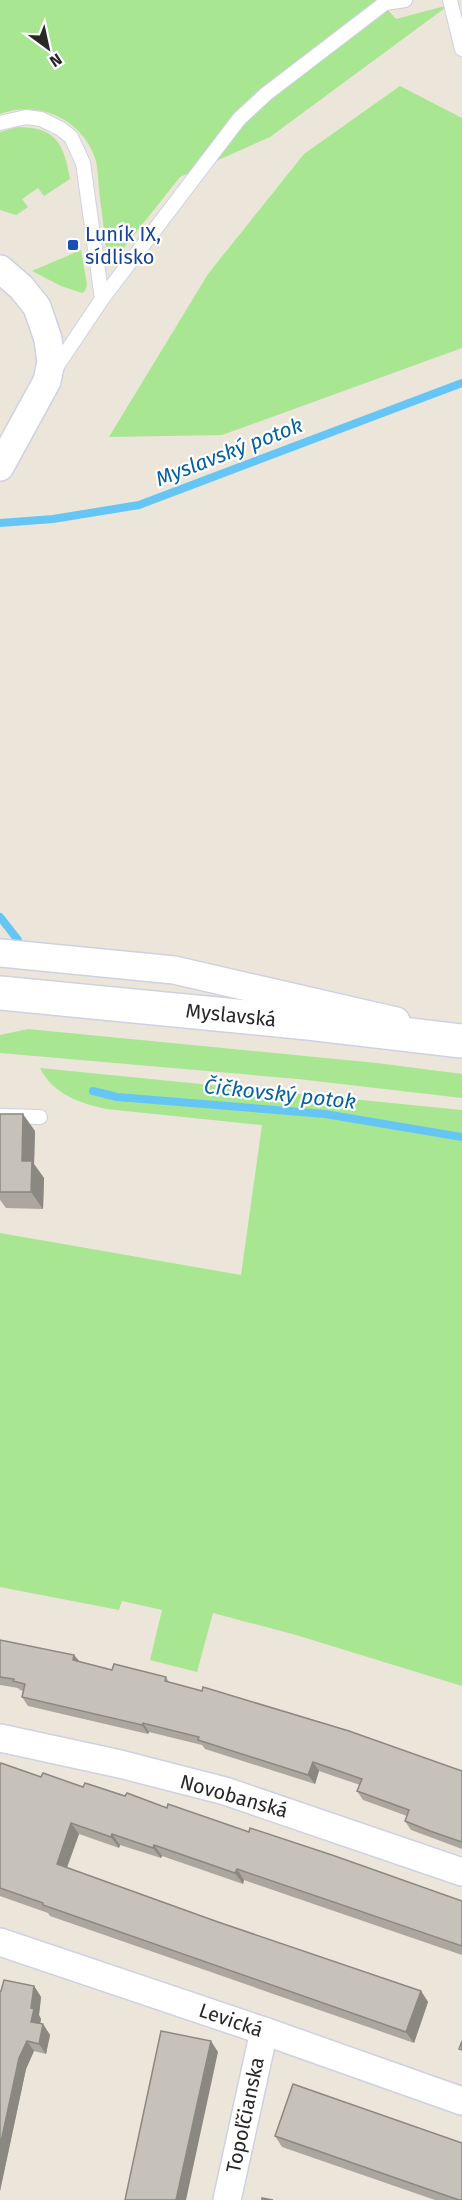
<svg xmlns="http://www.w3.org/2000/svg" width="462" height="2200" font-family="'Fira Sans',sans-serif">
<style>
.green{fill:#a9e692}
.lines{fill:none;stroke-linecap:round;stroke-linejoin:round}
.stream{stroke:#65c6f5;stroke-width:8}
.lane-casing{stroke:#ced1e3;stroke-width:16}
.street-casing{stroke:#ced1e3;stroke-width:30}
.secondary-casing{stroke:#ced1e3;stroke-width:36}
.lane{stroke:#fff;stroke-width:14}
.street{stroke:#fff;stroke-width:27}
.secondary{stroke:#fff;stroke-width:33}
.wall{fill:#aba79f}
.shaded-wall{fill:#8b8882}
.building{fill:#c7c2b9;stroke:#8b8882;stroke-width:1.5}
.transit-dot{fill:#1a4fb4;stroke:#fff;stroke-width:2}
.labels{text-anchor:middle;stroke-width:4.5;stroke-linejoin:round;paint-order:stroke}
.transit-label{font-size:20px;fill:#164399;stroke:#fff;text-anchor:start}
.street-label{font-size:20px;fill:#282828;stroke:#fff}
.water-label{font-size:21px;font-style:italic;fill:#06619f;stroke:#fff}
</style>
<rect width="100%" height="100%" fill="#ece5d9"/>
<!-- green -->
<g class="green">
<path d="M0,0h379l17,19 53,-14 -179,132 -90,40 -62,78 -12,-7c-2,-20 -5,-39 -7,-59 -1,-9 -1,-19 -3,-28 -12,-41 -57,-62 -96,-47z"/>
<path d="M400,86l62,32v230l-240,87 -113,2 99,-163 96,-120z"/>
<path d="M18,127c38,0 46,17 52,52l-26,17 -6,-8 -16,11 6,8 -12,8 -16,-5v-78z"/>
<path d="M81,250l6,35 -2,6 -3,2 -21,-7 -29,-15z"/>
<path d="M28,1029l349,34 85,11v24l-164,-19 -298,-26v-18z"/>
<path d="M40,1068l422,42v576l-166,-51 -83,-22 -16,59 -47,-12 12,-50 -40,-9 -3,9 -119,-23v-354l241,42 21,-150 -156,-16c-27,-6 -53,-15 -66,-41z"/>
</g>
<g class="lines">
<!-- stream -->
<g class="stream">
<path d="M0,523l53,-4 86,-14 323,-122"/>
<path d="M0,917l18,23"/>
<path d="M93,1091l24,6 208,17 137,23"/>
</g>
<!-- lane casing -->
<g class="lane-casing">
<g id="lane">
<path d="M450,0l12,49"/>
<path d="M0,123l26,-6 15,2 20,10 10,8 12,26 19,136 -47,70"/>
<path d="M102,299l137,-180 27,-25 119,-91 20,-3"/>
<path d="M0,1116l40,1"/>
</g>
</g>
<!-- street casing -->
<g class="street-casing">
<g id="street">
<path d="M0,269l21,18 16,20 11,32 3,23 -4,19 -47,86"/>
<path d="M0,953l174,17 222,51"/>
<path d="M0,1738l120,26 105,27 237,81"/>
<path d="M0,1942l264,89 198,70"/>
<path d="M227,2200l37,-169"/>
</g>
</g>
<!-- secondary casing -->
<g class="secondary-casing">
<path id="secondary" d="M0,993l308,30 154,18"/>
</g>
<!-- lane -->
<use href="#lane" class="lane"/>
<!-- street -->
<use href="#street" class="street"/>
<!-- secondary -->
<use href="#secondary" class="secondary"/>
</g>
<!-- wall -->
<g class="wall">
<path d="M35,1131l-1,33 10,14 -1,31 -37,-1 -6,-8v-8z"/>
<path d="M0,1640l112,30 54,7 3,5 293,89v78l-51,-19 -6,-9 2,-5 -44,-16 -6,-9 3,-6 -41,-14 -4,13 -110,-35 -3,-4 -53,-13 -1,2 -120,-28 -6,-9 1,-6 -3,-1 -2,-2 -18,-3z"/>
<path d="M0,1765l41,12 84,19 42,12 82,24 213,69v54l-218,-75 -1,4 -81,-28 -1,2 -41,-13 -1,3 -40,-14 -12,34 151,54 203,69 7,11 -14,41 -364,-127 -2,-3 -48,-17z"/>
<path d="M34,1986l7,11 -2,18 2,4 -1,5h3l7,11 -4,19 -12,-3 -8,18 -26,122v-200z"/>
<path d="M275,2136l187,64h-27l-153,-53z"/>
</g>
<!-- shaded-wall -->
<g class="shaded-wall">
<path d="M23,1114l12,17 -1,33 10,14 -1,31 -12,-17 -9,-31z"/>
<path d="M74,1655l7,8 -8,-3z"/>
<path d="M143,1723l6,9 -1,2 -6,-9z"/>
<path d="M313,1762l6,9 -4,13 -7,-9z"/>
<path d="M71,1823l8,11 -15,41 -7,-11z"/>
<path d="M112,1834l8,11 -1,3 -8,-11z"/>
<path d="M154,1845l8,11 -1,2 -8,-10z"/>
<path d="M237,1869l7,11 -1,4 -8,-11z"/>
<path d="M34,1986l7,11 -2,18 2,4 -2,13 -8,-10v-14z"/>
<path d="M421,1991l7,11 -14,41 -8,-11z"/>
<path d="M43,2024l7,11 -4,19 -7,-10z"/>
<path d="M27,2041l7,10 -8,18 -26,122v-45l19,-88z"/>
<path d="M211,2041l7,11 -32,148h-10z"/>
</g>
<!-- building -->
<g class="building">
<path d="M0,1114h23l-1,47h10l-1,31h-31z"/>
<path d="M0,1640l74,15 -1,5 39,10 2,-6 52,13 -1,4 37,10 1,-4 146,44 113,40v71l-32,-11 -25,-10 4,-11 -52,-19 5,-12 -49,-17 -5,13 -110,-35 1,-3 -56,-14 -1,2 -120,-28 3,-13 -12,-3 1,-2 -14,-2z"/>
<path d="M1,1763l40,14 2,-4 40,14 2,-4 40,13 2,-3 40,15 1,-4 81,28 1,-4 82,27 130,46v45l-225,-77 -2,4 -81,-28 -1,3 -41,-14 -1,3 -40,-14 -14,41 161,58 203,69 -15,41 -363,-127v-2l-43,-15v-123z"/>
<path d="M4,1980l30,6 -3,22 3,1 -3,13 12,2 -4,20 -12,-3 -8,17 -19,88v-155h1z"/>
<path d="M161,2031l50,10 -35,159h-51z"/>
<path d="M462,2041v9l-3,-1z"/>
<path d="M293,2084l169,59v57h-3l-184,-64z"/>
<path d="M262,2198l11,2h-11z"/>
</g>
<!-- markers -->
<rect class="transit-dot" x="67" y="239" width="12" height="12" rx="3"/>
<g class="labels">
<!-- transit labels -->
<g class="transit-label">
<text x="85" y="241">Luník IX,<tspan x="85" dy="23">sídlisko</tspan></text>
</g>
<!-- street labels -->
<g class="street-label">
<text transform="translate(231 1015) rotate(6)" y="7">Myslavská</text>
<text transform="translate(234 1796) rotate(16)" y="7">Novobanská</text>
<text transform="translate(231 2020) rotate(19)" y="7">Levická</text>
<text transform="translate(245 2115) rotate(-78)" y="7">Topoľčianska</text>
</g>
<!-- water labels -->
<g class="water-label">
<text transform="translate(229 452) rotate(-21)" y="7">Myslavský potok</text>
<text transform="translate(280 1094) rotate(6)" y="7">Čičkovský potok</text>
</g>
</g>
<!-- north arrow -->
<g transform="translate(48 48) rotate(147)" stroke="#ffffff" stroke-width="4.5" paint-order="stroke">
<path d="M0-4.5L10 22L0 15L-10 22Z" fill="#282828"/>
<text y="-9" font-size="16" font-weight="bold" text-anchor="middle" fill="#282828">N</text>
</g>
</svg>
